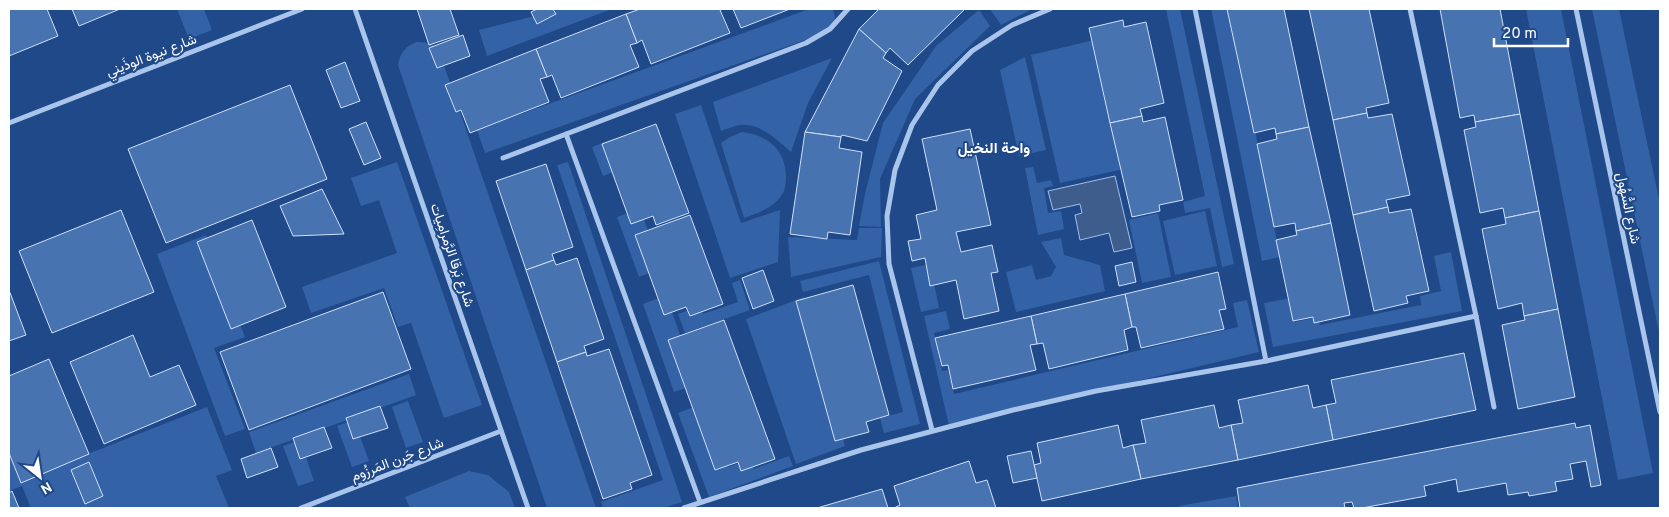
<svg xmlns="http://www.w3.org/2000/svg" width="1669" height="517" font-family="Overpass,Vazirmatn,sans-serif">
<style>
.green{fill:#3362a6}
.water{fill:#3f5d8c;stroke:#9ebfec}
.building{fill:#4873b1;stroke:#cfe0f8}
.lines{fill:none;stroke-linecap:round;stroke-linejoin:round}
.street{stroke:#aac5eb;stroke-width:5}
.labels{text-anchor:middle;stroke-width:4;stroke-linejoin:round;paint-order:stroke}
.street-label{font-size:14px;fill:#fff;stroke:#1f4989}
.neighbourhood-label{font-size:15px;font-weight:bold;fill:#fff;stroke:#1f4989}
</style>
<rect width="100%" height="100%" fill="#1f4989"/>
<!-- green -->
<g class="green">
<path d="M177,9h27l8,21 -23,9z"/>
<path d="M562,9h50l-125,47 -8,-26z"/>
<path d="M809,9h24l3,13 -8,10 -343,121 -8,-23z"/>
<path d="M990,9h42l-31,16z"/>
<path d="M1166,9h14l54,255 -12,3 -12,-59 -25,5 -2,-11 22,-6z"/>
<path d="M1211,9h20l49,248 -18,4z"/>
<path d="M1526,9h35l92,464 -35,7z"/>
<path d="M1592,9h27l41,195v133z"/>
<path d="M979,10l11,16 -75,73 -35,80 1,48 -22,-1 6,-32 18,-71 53,-77z"/>
<path d="M1094,40l30,129 -64,14 -29,-128z"/>
<path d="M416,42c9,0 15,1 22,6l158,460h-49l-149,-443c2,-12 7,-18 18,-23z"/>
<path d="M1025,57l21,93 -27,6 -19,-86z"/>
<path d="M832,58l-24,45 -17,49c-14,-12 -30,-29 -51,-27 -6,1 -13,4 -19,6l-8,-29z"/>
<path d="M701,105l40,118 39,-13 -2,52 -48,16 -55,-164z"/>
<path d="M742,132c26,3 44,18 44,45 0,6 -1,15 -5,19 -8,12 -25,18 -37,22l-23,-75 9,-6z"/>
<path d="M615,138l11,29 -23,9 -11,-29z"/>
<path d="M397,162l85,243 -38,13 -33,-95 -13,4 -14,-39 -73,25 -9,-26 95,-34 -18,-53 -18,6 -10,-28z"/>
<path d="M568,162l114,340 -19,6h-60l-2,-6 62,-22 -106,-315z"/>
<path d="M1033,167l4,16 14,-3 2,6 -9,2 4,25 13,-2 3,18 -26,6 -13,-67z"/>
<path d="M640,209l22,59 -23,9 -22,-60z"/>
<path d="M1205,211l12,55 -42,9 -12,-54z"/>
<path d="M1158,213l13,64 -29,6 -13,-63z"/>
<path d="M859,228h23l-1,29 -90,20 -3,-40 69,3z"/>
<path d="M206,235l39,102 -31,11 31,81 -20,7 -68,-182z"/>
<path d="M1061,238l3,17 36,10 5,26 -89,21 -10,-40 26,-7 4,15 15,-4 5,-9 -15,-25z"/>
<path d="M1451,252l11,59 -189,36 -9,-44 27,-5 4,24 23,-5 2,8 101,-20 -1,-9 21,-5 -7,-35z"/>
<path d="M879,261l41,163 -36,9 -4,-15 23,-6 -34,-137 -66,17 -3,-11z"/>
<path d="M930,264l9,44 -18,4 -10,-44z"/>
<path d="M740,280l10,30 -65,23 -7,-19 22,-8 3,8 35,-12 -6,-19z"/>
<path d="M666,295l26,74 -3,18 -15,5 -31,-88z"/>
<path d="M804,297l41,149 -49,18 -50,-145z"/>
<path d="M1247,300l12,52 -310,74 -25,-110 22,-5 4,18 -16,4 8,38 6,-1 6,24 284,-67 -5,-24z"/>
<path d="M409,374l7,21 -160,58 -7,-21z"/>
<path d="M408,401l15,41 -17,6 -14,-41z"/>
<path d="M704,403l24,64 22,-8 4,10 35,-13 4,10 -84,31 -31,-84z"/>
<path d="M207,407l25,63 -16,6 13,32h-198l-9,-22 -13,5v-60l18,47z"/>
<path d="M354,420l15,41 -17,6 -15,-41z"/>
<path d="M300,440l14,41 -16,5 -15,-40z"/>
<path d="M469,471l19,4 21,17 6,16h-105l-5,-11z"/>
<path d="M1236,496l2,12h-58l-1,-2z"/>
</g>
<!-- water -->
<path class="water" d="M1115,176l17,72 -18,4 -5,-19 -29,7 -5,-25 7,-2 -2,-9 -27,6 -5,-19z"/>
<!-- building -->
<g class="building">
<path d="M9,9h38l11,27 -49,20z"/>
<path d="M72,9h48l-41,17z"/>
<path d="M417,9h33l9,26 -30,10z"/>
<path d="M537,9h16l3,5 -19,10 -6,-12z"/>
<path d="M640,9h83l-3,1 10,23 -79,31 -9,-24 -5,3 -11,-29z"/>
<path d="M733,9h57l-49,19z"/>
<path d="M879,9h86l-57,56 -18,-17 -4,5 -27,-24z"/>
<path d="M1227,9h57l25,118 -33,7 -1,-6 -21,5z"/>
<path d="M1309,9h60l20,94 -23,5 1,5 -34,7z"/>
<path d="M1440,9h60l20,105 -45,8 -1,-7 -14,3z"/>
<path d="M626,14l11,29 -7,2 9,22 -78,31 -9,-23 -5,2 -11,-28z"/>
<path d="M1123,20l1,7 22,-5 18,81 -24,6 2,7 -32,7 -21,-95z"/>
<path d="M859,29l27,24 -3,5 19,13 -35,70 -25,-6 -1,2 -36,-5z"/>
<path d="M463,35l7,21 -33,12 -8,-20z"/>
<path d="M536,49l11,28 -7,2 9,23 -79,31 -9,-23 -5,2 -11,-27z"/>
<path d="M345,62l15,39 -19,7 -15,-38z"/>
<path d="M290,85l37,94 -161,64 -38,-94z"/>
<path d="M1367,113l1,5 24,-4 18,81 -24,5 2,7 -35,8 -20,-95z"/>
<path d="M1520,114l19,97 -34,7 -2,-10 -23,5 -16,-83 12,-3 -1,-5z"/>
<path d="M1142,116l1,6 22,-5 18,83 -24,5 1,6 -28,6 -22,-94z"/>
<path d="M366,122l15,36 -17,7 -15,-36z"/>
<path d="M656,124l33,89 -33,12 -3,-9 -22,8 -29,-80z"/>
<path d="M1309,127l22,96 -35,8 -1,-8 -21,4 -17,-83 20,-5 -1,-5z"/>
<path d="M970,129l21,96 -35,7 5,20 31,-7 6,27 -7,1 8,38 -35,8 -8,-39 -26,6 -5,-28 -13,3 -4,-20 13,-2 -5,-24 21,-5 -15,-71z"/>
<path d="M805,132l36,5 -2,11 23,4 -12,83 -22,-3 -1,7 -37,-5z"/>
<path d="M546,164l27,83 -21,7 2,6 -28,10 -30,-89z"/>
<path d="M322,189l22,45 -51,2 -13,-30z"/>
<path d="M1388,207l1,6 22,-4 18,82 -23,5 2,7 -34,8 -21,-96z"/>
<path d="M121,210l33,82 -102,41 -33,-82z"/>
<path d="M1539,211l19,98 -34,7 -2,-13 -24,6 -16,-80 24,-5 -1,-6z"/>
<path d="M690,215l33,89 -33,12 -4,-9 -22,8 -29,-80z"/>
<path d="M252,220l34,87 -55,22 -34,-87z"/>
<path d="M1331,223l19,92 -36,8 -1,-6 -20,4 -17,-81 21,-5 -1,-4z"/>
<path d="M577,258l27,81 -20,7 2,6 -29,10 -31,-92 28,-10 2,5z"/>
<path d="M1132,262l4,20 -17,4 -4,-20z"/>
<path d="M763,270l11,31 -21,8 -11,-31z"/>
<path d="M1218,272l8,37 -7,1 5,19 -83,19 -5,-21h-4l-7,-33z"/>
<path d="M853,285l36,130 -23,7 3,10 -34,9 -39,-140z"/>
<path d="M9,290l17,45 -17,6z"/>
<path d="M383,292l28,77 -162,61 -29,-78z"/>
<path d="M1125,294l7,33 -8,3 4,20 -79,19 -6,-26 -6,1 -6,-28z"/>
<path d="M1558,309l17,88 -57,12 -16,-84 23,-5 -1,-4z"/>
<path d="M1031,316l6,28 -7,1 6,25 -83,19 -5,-24 -6,1 -7,-28z"/>
<path d="M724,320l51,139 -34,12 -3,-9 -23,8 -47,-130z"/>
<path d="M133,335l17,42 29,-12 17,40 -92,39 -34,-82z"/>
<path d="M609,349l43,126 -22,8 2,6 -29,10 -46,-137 29,-10 1,4z"/>
<path d="M1464,353l12,57 -143,30 -7,-35 10,-2 -5,-23z"/>
<path d="M49,359l40,95 -68,29 -12,-30v-77z"/>
<path d="M1308,385l5,23 13,-3 7,35 -95,20 -7,-35 12,-2 -5,-23z"/>
<path d="M1214,405l5,23 12,-3 7,35 -97,19 -8,-34 13,-2 -5,-23z"/>
<path d="M380,406l8,22 -35,11 -7,-21z"/>
<path d="M1575,423l1,5 14,-3 11,60 -10,2 -5,-26 -16,3 3,15 -18,3 2,9 -28,5 -1,-4 -20,3 -2,-12 -48,9 -2,-13 -32,7 2,10 -64,12h-8l-2,-6 -8,1 1,5h-105l-3,-20z"/>
<path d="M1118,425l5,23 10,-3 8,34 -99,22 -8,-36 7,-2 -4,-20z"/>
<path d="M324,427l8,21 -32,11 -7,-21z"/>
<path d="M271,448l7,19 -31,11 -6,-19z"/>
<path d="M1031,451l6,27 -24,5 -6,-27z"/>
<path d="M969,461l7,22 11,-3 9,28h-102l6,-3 -6,-19z"/>
<path d="M89,462l14,34 -18,8 -14,-34z"/>
<path d="M882,489l6,19h-71z"/>
<path d="M12,491l7,17h-10v-15z"/>
</g>
<g class="lines">
<!-- street -->
<g class="street">
<path d="M355,9l173,499"/>
<path d="M1195,9l71,352"/>
<path d="M1410,9l66,307 18,91"/>
<path d="M1576,9l84,403"/>
<path d="M9,123l293,-114"/>
<path d="M566,134l134,368"/>
<path d="M503,158l303,-115 24,-14 18,-20"/>
<path d="M932,430l-43,-166 -2,-48 8,-46 17,-45 26,-40 34,-34 40,-26 38,-16"/>
<path d="M301,508l200,-77"/>
<path d="M684,508l177,-58 152,-40 83,-19 170,-30 210,-45"/>
</g>
</g>
<g class="labels">
<!-- street labels -->
<g class="street-label">
<text transform="translate(151 55) rotate(-21)" y="5">شارع نيوة الوذَيني</text>
<text transform="translate(1629 208) rotate(78)" y="5">شارع السُّهُول</text>
<text transform="translate(453 255) rotate(71)" y="5">شارع بَرقا الرَّمرامِيات</text>
<text transform="translate(397 459) rotate(-21)" y="5">شارع جَرن المَرزُوم</text>
</g>
<!-- neighbourhood labels -->
<g class="neighbourhood-label">
<text x="994" y="153">واحة النخيل</text>
</g>
</g>
<!-- border -->
<rect width="1669" height="517" fill="none" stroke="#ffffff" stroke-width="20"/>
<!-- north arrow -->
<g transform="translate(40 477) rotate(150)" stroke="#1f4989" stroke-width="4" paint-order="stroke">
<path d="M0-4L9 19L0 12L-9 19Z" fill="#ffffff"/>
<text y="-8" font-size="14" font-weight="bold" text-anchor="middle" fill="#ffffff">N</text>
</g>
<!-- scale -->
<path d="M1494 38v8h74v-8" fill="none" stroke="#ffffff" stroke-width="2.5"/>
<text x="1502" y="38" font-size="15" fill="#ffffff" stroke="#1f4989" stroke-width="4" paint-order="stroke">20 m</text>
</svg>
